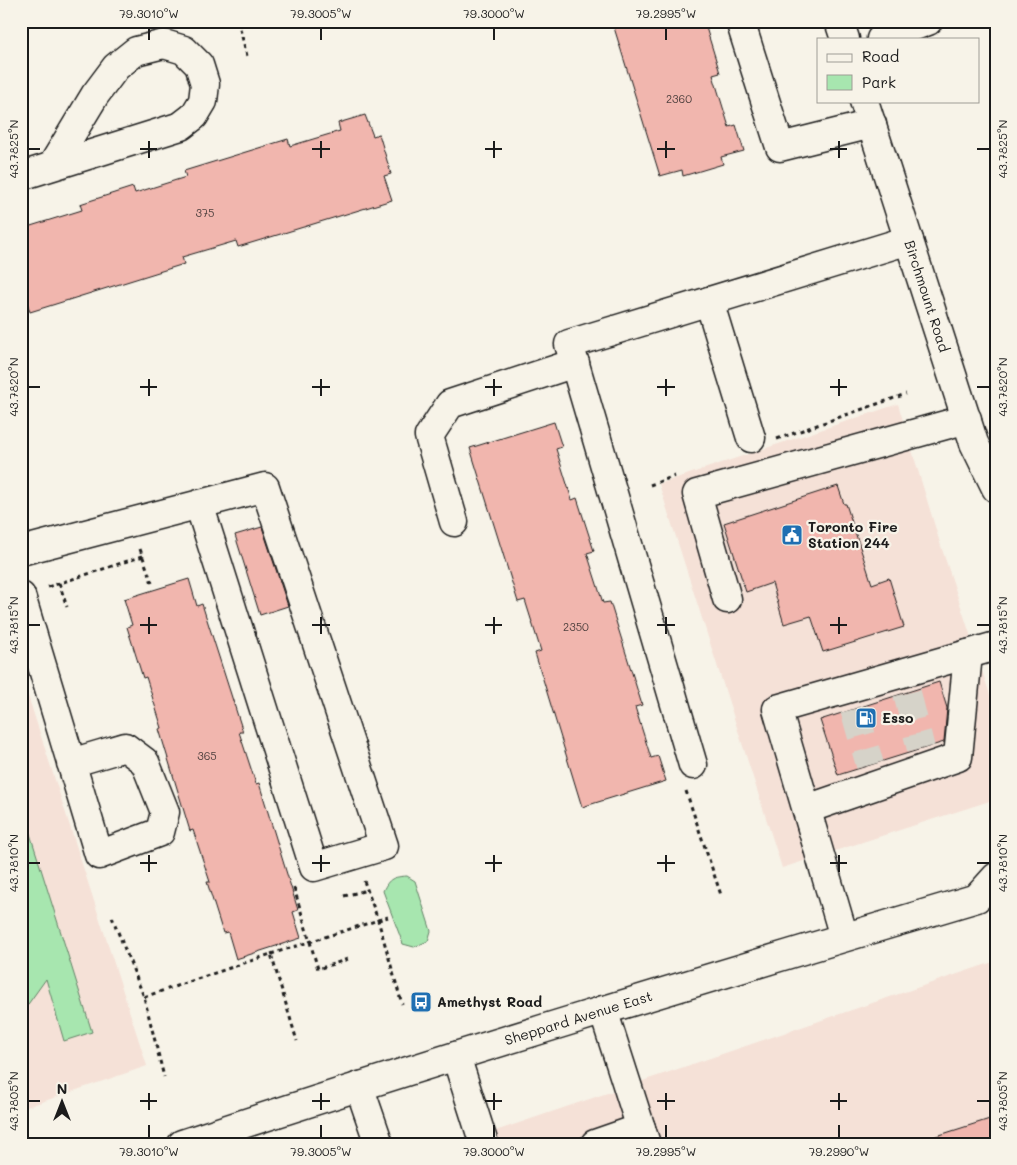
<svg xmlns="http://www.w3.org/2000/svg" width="1017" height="1165" font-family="Mali,sans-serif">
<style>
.built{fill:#f5e1d7}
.green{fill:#a7e6af;stroke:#628166}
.building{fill:#f1b6ae;stroke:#1c1c1c}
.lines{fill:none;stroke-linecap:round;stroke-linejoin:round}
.minor-tunnel{stroke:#d6d3c9;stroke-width:28;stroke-dasharray:28 14;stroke-linecap:butt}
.minor-casing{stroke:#1c1c1c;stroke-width:31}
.major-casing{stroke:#1c1c1c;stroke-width:31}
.path{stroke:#1c1c1c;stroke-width:3;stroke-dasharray:4 4;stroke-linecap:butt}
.minor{stroke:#f7f3e8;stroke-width:28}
.major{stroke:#f7f3e8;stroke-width:28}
.ticks{fill:none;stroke:#1c1c1c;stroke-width:2}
.labels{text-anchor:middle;stroke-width:4.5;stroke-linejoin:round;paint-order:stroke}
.number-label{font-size:11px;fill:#514240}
.street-label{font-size:14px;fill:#1c1c1c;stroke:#f7f3e8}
.poi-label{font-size:14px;font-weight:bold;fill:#1c1c1c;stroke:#f7f3e8;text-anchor:start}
.neatline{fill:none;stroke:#1c1c1c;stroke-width:2}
.ticks-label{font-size:12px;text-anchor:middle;fill:#1c1c1c}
</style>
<rect width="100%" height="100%" fill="#f7f3e8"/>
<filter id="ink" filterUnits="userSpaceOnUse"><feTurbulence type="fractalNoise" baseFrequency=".02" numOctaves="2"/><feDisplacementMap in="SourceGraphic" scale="10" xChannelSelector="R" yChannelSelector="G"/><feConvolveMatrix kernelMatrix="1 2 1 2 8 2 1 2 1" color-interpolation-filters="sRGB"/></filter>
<g filter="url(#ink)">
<!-- built -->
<g class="built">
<path d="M898,404l42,139 56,170v86l-214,69 -123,-384z"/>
<path d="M21,674l126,392 -126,43z"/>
<path d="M996,961v183h-539z"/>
</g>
<!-- green -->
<g class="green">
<path d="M21,805l71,227 -28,9 -18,-62 -25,35v-64l2,-9 -2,-20z"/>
<path d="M407,876l8,5 16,50 -3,10 -14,6 -11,-3 -20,-53c6,-13 10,-14 24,-15z"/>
</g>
<!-- building -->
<g class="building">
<path d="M612,21h92l16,52 -7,2 16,52 7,-2 8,26 -23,6 2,7 -40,12 -1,-6 -22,6z"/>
<path d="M365,115l8,21 6,-2 12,40 -7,2 8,24 -154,47 -2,-6 -54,16 2,7 -154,48 -9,-29v-54l61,-19 -2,-6 53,-17 2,6 51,-16 -2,-6 104,-32 2,7 50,-15 -2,-8z"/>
<path d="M554,422l8,25 -6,2 16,51 5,-2 17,53 -7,2 16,50 7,-1 32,103 -7,2 16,51 7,-2 8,25 -84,26 -47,-154 6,-2 -16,-51 -7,2 -48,-154z"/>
<path d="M838,486l6,18h2l26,80 17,-6 15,49 -81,25 -12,-36 -27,8 -12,-41 -26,9 -22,-69z"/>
<path d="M262,527l26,79 -28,9 -25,-80z"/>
<path d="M189,579l8,27 5,-2 41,128h-4l17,52 3,-1 39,127 -5,2 8,26 -65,21 -8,-27 -5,1 -16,-51h3l-17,-52 -3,1 -31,-102 3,-1 -16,-51 -3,1 -16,-51 5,-2 -8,-26z"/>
<path d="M939,682l8,26 -3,34 -106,33 -18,-55z"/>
<path d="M996,1117v27h-68l-1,-5z"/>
</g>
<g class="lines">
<!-- minor-tunnel -->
<g class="minor-tunnel">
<path d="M907,693l14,56"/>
<path d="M854,709l16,56"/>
</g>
<!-- minor casing -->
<g class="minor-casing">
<g id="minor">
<path d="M740,21l40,126 92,-23"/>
<path d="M881,39l47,-18"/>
<path d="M21,176l160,-50 13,-10 9,-15 2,-17 -6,-19 -15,-15 -20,-6 -28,7 -20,16 -21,28 -43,71"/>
<path d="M709,301l42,137"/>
<path d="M454,522l-25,-86 21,-32 125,-41"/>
<path d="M21,551l244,-64 119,359 -70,21 -115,-363"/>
<path d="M21,596l78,259 61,-23 5,-20 -20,-50 -20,-15 -54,16"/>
<path d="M727,599l-30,-105 270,-75"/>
<path d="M693,765l-124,-421 340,-104"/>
<path d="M807,809l151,-52 10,-103"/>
<path d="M844,937l-67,-228 219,-63"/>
<path d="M603,1010l43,134"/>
<path d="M456,1056l28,88"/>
<path d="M359,1086l20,58"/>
<path d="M595,1144l46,-16"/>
</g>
</g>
<!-- major casing -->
<g class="major-casing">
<g id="major">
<path d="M839,21l6,18"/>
<path id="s1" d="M864,101l110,342 22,45"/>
<path id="s2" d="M182,1144c263,-87 529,-167 795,-246l19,-21"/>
</g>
</g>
<!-- path -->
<g class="path">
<path d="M238,21l9,35"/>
<path d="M777,439l129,-45"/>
<path d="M650,485l25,-9"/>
<path d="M140,549l13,37"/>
<path d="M59,583l8,24"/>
<path d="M48,587l95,-31"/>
<path d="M686,791l35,104"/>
<path d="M364,881l14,39 24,84"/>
<path d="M294,888l24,81 33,-11"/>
<path d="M344,896l23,-6"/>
<path d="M112,917l32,80 20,80"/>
<path d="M271,954l117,-37"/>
<path d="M144,997l127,-43 26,87"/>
</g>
<!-- minor -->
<use href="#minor" class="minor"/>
<!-- major -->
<use href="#major" class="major"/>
</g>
</g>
<!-- ticks -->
<path class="ticks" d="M149,28v12M321,28v12M494,28v12M666,28v12M149,141v17M321,141v17M494,141v17M666,141v17M839,141v17M28,149h12M140,149h17M312,149h18M485,149h17M657,149h18M830,149h17M977,149h13M149,379v17M321,379v17M494,379v17M666,379v17M839,379v17M28,387h12M140,387h17M312,387h18M485,387h17M657,387h18M830,387h17M977,387h13M149,617v17M321,617v17M494,617v17M666,617v17M839,617v17M28,625h12M140,625h17M312,625h18M485,625h17M657,625h18M830,625h17M977,625h13M149,855v17M321,855v17M494,855v17M666,855v17M839,855v17M28,863h12M140,863h17M312,863h18M485,863h17M657,863h18M830,863h17M977,863h13M149,1093v17M321,1093v17M494,1093v17M666,1093v17M839,1093v17M28,1101h12M140,1101h17M312,1101h18M485,1101h17M657,1101h18M830,1101h17M977,1101h13M149,1125v13M321,1125v13M494,1125v13M666,1125v13M839,1125v13"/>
<!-- icons -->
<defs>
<g id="civic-square" transform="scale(1.125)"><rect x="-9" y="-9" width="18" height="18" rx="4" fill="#1f6fb2" stroke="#f7f3e8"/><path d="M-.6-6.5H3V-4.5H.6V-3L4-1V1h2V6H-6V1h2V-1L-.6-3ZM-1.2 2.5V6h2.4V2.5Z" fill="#fff"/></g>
<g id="fuel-square" transform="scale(1.125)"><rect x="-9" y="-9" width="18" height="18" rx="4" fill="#1f6fb2" stroke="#f7f3e8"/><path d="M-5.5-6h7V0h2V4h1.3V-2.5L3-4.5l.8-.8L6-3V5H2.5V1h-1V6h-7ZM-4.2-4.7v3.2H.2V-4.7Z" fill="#fff"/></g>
<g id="bus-square" transform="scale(1.125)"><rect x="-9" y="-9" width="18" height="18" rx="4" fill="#1f6fb2" stroke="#f7f3e8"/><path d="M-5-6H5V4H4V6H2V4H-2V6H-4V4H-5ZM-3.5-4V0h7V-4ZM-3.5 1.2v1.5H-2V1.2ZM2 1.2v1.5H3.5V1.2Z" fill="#fff"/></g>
</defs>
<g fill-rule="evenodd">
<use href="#civic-square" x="792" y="535"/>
<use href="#fuel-square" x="866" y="718"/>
<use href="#bus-square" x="421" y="1002"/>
</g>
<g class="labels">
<!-- number labels -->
<g class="number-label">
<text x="679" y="103">2360</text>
<text x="205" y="217">375</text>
<text x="576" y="631">2350</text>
<text x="207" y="760">365</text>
</g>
<!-- street labels -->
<g class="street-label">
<text dy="5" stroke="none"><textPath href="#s1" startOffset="205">Birchmount Road</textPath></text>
<text dy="5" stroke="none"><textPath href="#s2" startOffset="416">Sheppard Avenue East</textPath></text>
</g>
<!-- poi labels -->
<g class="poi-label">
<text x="808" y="532">Toronto Fire<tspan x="808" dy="16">Station 244</tspan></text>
<text x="882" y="723">Esso</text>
<text x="437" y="1007">Amethyst Road</text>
</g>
</g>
<!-- margin -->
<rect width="1017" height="1165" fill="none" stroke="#f7f3e8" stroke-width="55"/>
<!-- legend -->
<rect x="817" y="38" width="162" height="65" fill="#f7f3e8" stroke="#9f9d96"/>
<rect x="827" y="54" width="25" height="8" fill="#f7f3e8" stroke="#9f9d96"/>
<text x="862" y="62" font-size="15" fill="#1c1c1c">Road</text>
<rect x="827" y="75" width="25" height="15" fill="#a7e6af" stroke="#9f9d96"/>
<text x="862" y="88" font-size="15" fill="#1c1c1c">Park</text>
<!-- north arrow -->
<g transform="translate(62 1102)" stroke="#f7f3e8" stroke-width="4" paint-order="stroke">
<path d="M0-4L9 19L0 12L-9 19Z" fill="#1c1c1c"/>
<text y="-8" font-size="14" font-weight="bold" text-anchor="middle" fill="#1c1c1c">N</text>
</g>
<rect x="28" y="28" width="962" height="1110" class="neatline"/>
<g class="ticks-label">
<text x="149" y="18">79.3010°W</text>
<text x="321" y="18">79.3005°W</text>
<text x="494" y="18">79.3000°W</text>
<text x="666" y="18">79.2995°W</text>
<text transform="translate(14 149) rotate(-90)" y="4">43.7825°N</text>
<text transform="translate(1003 149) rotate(-90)" y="4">43.7825°N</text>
<text transform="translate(14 387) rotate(-90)" y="4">43.7820°N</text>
<text transform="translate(1003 387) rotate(-90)" y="4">43.7820°N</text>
<text transform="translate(14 625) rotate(-90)" y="4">43.7815°N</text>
<text transform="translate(1003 625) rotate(-90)" y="4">43.7815°N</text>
<text transform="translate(14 863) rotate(-90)" y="4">43.7810°N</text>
<text transform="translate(1003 863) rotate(-90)" y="4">43.7810°N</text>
<text transform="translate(14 1101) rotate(-90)" y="4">43.7805°N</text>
<text transform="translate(1003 1101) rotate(-90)" y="4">43.7805°N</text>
<text x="149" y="1156">79.3010°W</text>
<text x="321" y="1156">79.3005°W</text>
<text x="494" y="1156">79.3000°W</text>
<text x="666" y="1156">79.2995°W</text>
<text x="839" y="1156">79.2990°W</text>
</g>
</svg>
